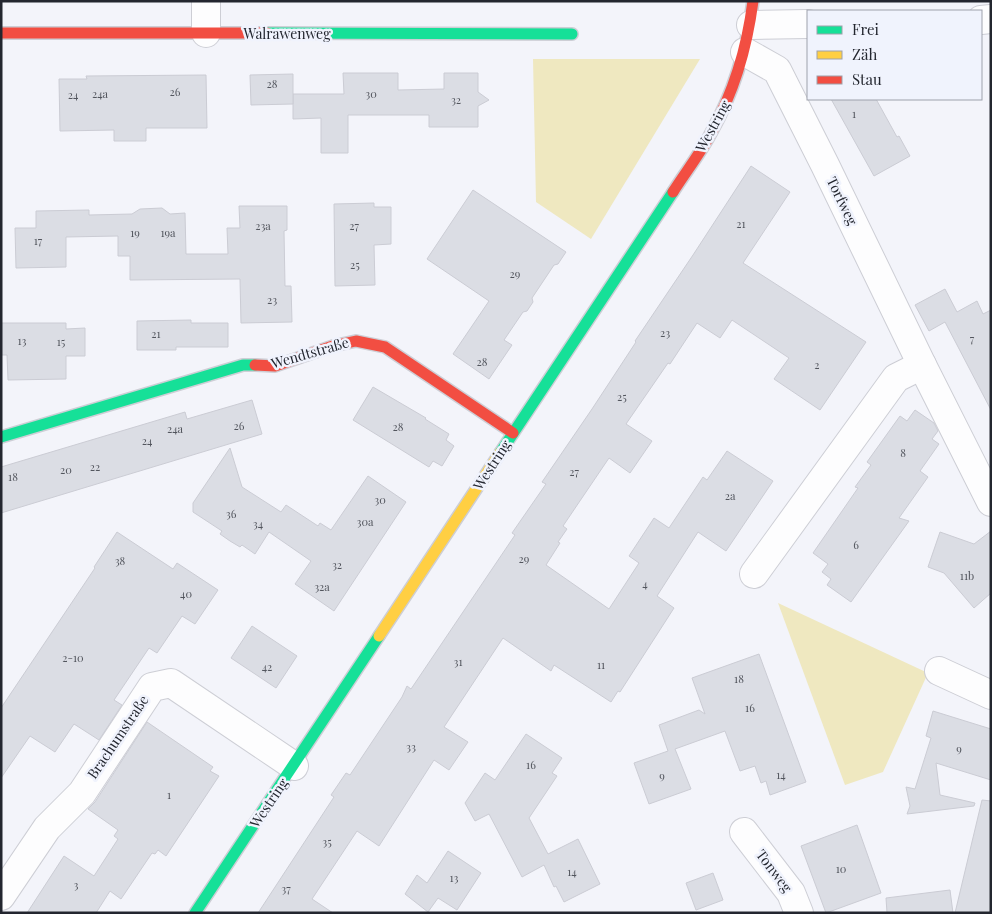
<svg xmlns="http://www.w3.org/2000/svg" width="992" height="914" font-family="'Playfair Display',serif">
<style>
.green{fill:#efe8c0}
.building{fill:#dbdde4;stroke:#cbccd4}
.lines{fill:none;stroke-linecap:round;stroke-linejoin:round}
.street-casing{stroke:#cdced5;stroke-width:30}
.fast-casing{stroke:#cdced5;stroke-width:14}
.slow-casing{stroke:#cdced5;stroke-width:14}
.jam-casing{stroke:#cdced5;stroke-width:14}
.street{stroke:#fdfdfe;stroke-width:28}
.fast{stroke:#16e098;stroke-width:11}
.slow{stroke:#ffcf43;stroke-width:11}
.jam{stroke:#f24e42;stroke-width:11}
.labels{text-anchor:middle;stroke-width:5;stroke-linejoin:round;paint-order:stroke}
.number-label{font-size:11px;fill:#52555d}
.street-label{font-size:14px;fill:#23262f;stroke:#f0f3fd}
</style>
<rect width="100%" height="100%" fill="#f3f4fa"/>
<!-- green -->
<g class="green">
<path d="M533,59h167l-109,180 -55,-37z"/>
<path d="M778,603l150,70 -45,99 -38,13z"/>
</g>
<!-- building -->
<g class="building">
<path d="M343,73h55v17l46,-1v-16h34v19l11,8 -11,6v21h-49v-12h-81v38h-27v-35l-28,1v-25h51z"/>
<path d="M293,74v30l-42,1 -1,-30z"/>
<path d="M206,75l1,53h-61v13h-32v-11l-54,1 -1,-52h28l-1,-3z"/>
<path d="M831,99h45l21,38 2,-1 11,20 -36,20z"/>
<path d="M751,166l39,26 -47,71 123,79 -46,68 -46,-31 15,-21 -57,-38 -12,18 -23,-15 -27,41 -2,-1 -42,61 26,17 -22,32 -21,-15 -46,68 4,3 -9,13 2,1 -14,22 63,44 30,-46 -10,-7 25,-38 15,10 34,-51 4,3 20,-29 46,30 -47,70 -28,-19 -41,64 17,12 -54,84 -2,-1 -7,11 -57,-37 -3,6 -48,-33 -59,89 24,15 -19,28 -15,-10 -55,86 -22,-15 -45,68 21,14h-75l76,-116 -3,-2 15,-22 4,2 52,-78 5,-11 4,3 104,-154 -3,-2 34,-49 -4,-2 50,-73 44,-67 -1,-1 58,-86z"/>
<path d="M473,190l93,62 -8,12 -4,1 -22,33 1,4 -6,9 -4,1 -19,28 8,5 -23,34 -36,-25 36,-53 -62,-42z"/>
<path d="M374,203v4h17v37l-17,1 1,40 -40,1 -1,-82z"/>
<path d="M239,206h48v24l-3,1 1,55h6l1,36 -51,1 -1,-44 -110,1v-24h-12v-20l-52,1v30l-50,1 -1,-40h21v-17l53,-1v5l43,-1 8,-5 22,-1 8,6 15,-1 1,41h42l-1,-26h13z"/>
<path d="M945,289l12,23 20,-11 6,13 8,-4v100l-46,-88 -16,9 -14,-26z"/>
<path d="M191,320v3h37v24h-52v3h-39v-29z"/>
<path d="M1,323h65v6l19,-1v28h-19v23l-58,1 -1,-25h-6z"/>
<path d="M373,387l53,31 -1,1 24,15 -3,6 8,6 -12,20 -9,-5 -4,6 -76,-47z"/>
<path d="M252,400l10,34 -261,79v-46l184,-55 2,7z"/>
<path d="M915,410l19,13 4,8 -6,8 7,5 -19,27 8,6 -29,41 10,3 -58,81 -24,-17 4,-6 -9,-7 6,-8 -15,-11 45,-65 -3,-1 16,-22 -4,-3 33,-46 7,5z"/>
<path d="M230,448l12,39 39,25 5,-7 32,21 2,-3 11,7 37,-54 38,26 -72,109 -39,-27 16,-23 -42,-29 -14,22 -13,-9 -2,2 -10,-6 -10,-7 2,-3 -29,-19v-9z"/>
<path d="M991,531v62l-17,15 -30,-35 -16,-6 12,-35 34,12z"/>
<path d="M117,532l56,37 4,-6 41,27 -23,34 -13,-8 -25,37 -8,-5 -35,52 8,5 -23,35 -25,-16 -19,28 -25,-16 -29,42v-70l94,-140 -1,-1z"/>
<path d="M252,626l45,30 -21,32 -45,-30z"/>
<path d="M759,654l47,128 -36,13 -4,-14 -5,2 -6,-17 -15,5 -15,-40 -50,18 16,40 -42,15 -15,-41 34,-12 -9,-26 40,-15 6,4 -13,-36z"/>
<path d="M933,711l58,18v51l-55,-17 4,32 35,8 -1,3 -67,8 3,-8 -4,-19 9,2 16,-51 -5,-2z"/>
<path d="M147,722l66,45 -3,4 9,5 -53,80 -8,-6 -3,4 -3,-1 -31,46 -11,-8 -14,22h-69l37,-57 30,20 24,-37 -4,-3 4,-6 -30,-21 7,-7z"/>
<path d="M526,734l36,24 -10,15 5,3 -28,42 19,36 30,-15 22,45 -36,18 -8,-16 -2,1 -10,-22 -22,12 -33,-63 -14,7 -10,-18 20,-30 10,7z"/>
<path d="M982,800l9,1v112h-36z"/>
<path d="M857,825l24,68 -55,20 -25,-67z"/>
<path d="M448,851l33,22 -24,37 -19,-12 -10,14 -23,-18 12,-19 10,8z"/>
<path d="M713,873l10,27 -27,10 -10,-27z"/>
<path d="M950,890l3,23h-66l-1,-15z"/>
</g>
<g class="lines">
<!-- street casing -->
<g class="street-casing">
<g id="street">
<path d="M206,1v32"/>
<path d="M981,20l10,-1"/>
<path d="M751,25l57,-1"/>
<path d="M745,52l32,18 48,95 97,200 69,137"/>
<path d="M754,574l142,-196 26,-13"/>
<path d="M939,671l52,24"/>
<path d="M744,832l47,61 8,20"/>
<path d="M1,896l46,-68 35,-35 70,-106 19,-4 123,83"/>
</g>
</g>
<!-- fast casing -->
<g class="fast-casing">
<g id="fast">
<path d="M267,33l305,1"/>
<path d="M1,437l242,-72h12"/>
<path d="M500,453l173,-261"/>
<path d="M195,913l184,-277"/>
</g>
</g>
<!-- slow casing -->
<g class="slow-casing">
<path id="slow" d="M379,636l121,-183"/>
</g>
<!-- jam casing -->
<g class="jam-casing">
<g id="jam">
<path d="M1,33h266"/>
<path d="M673,192c12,-19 27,-38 38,-59 23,-41 36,-85 42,-132"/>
<path d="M255,365l20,1 58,-20 23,-5 29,6 128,86"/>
</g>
</g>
<!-- street -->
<use href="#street" class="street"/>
<!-- fast -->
<use href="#fast" class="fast"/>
<!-- slow -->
<use href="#slow" class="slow"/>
<!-- jam -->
<use href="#jam" class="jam"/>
</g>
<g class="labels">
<!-- number labels -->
<g class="number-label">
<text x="272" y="88">28</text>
<text x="175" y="96">26</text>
<text x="100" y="98">24a</text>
<text x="371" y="98">30</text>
<text x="73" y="99">24</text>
<text x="456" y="104">32</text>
<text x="854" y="118">1</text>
<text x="741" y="228">21</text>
<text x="263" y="230">23a</text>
<text x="354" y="230">27</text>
<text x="135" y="237">19</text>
<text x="168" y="237">19a</text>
<text x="38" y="245">17</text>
<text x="355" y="269">25</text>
<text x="515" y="278">29</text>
<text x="272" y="304">23</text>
<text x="665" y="337">23</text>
<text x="156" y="338">21</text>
<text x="972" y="343">7</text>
<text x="22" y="345">13</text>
<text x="61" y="346">15</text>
<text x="482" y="366">28</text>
<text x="817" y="369">2</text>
<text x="622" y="401">25</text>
<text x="239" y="430">26</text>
<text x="398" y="431">28</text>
<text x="175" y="433">24a</text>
<text x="147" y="445">24</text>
<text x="903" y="457">8</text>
<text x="95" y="471">22</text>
<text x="66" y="474">20</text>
<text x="574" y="476">27</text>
<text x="13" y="481">18</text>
<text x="730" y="500">2a</text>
<text x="380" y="504">30</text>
<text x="231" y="518">36</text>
<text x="365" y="526">30a</text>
<text x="258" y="528">34</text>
<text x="856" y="549">6</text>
<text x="524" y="563">29</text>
<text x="120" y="565">38</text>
<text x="337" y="569">32</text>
<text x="967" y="580">11b</text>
<text x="645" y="588">4</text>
<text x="322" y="591">32a</text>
<text x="186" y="598">40</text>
<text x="73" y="662">2-10</text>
<text x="458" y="666">31</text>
<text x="601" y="669">11</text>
<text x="267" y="671">42</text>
<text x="739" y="683">18</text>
<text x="750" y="712">16</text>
<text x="411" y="751">33</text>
<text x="959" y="753">9</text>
<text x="531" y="769">16</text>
<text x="781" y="779">14</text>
<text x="662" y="780">9</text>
<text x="169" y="799">1</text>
<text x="327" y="846">35</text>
<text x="841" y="873">10</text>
<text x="572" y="876">14</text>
<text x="454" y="882">13</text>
<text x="76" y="889">3</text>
<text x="286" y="893">37</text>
</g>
<!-- street labels -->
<g class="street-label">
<text x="287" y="39">Walrawenweg</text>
<text transform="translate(713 126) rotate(-61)" y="5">Westring</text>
<text transform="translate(842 201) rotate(64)" y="5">Torfweg</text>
<text transform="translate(310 353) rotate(-16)" y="5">Wendtstraße</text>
<text transform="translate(492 465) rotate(-57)" y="5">Westring</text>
<text transform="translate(118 737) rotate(-56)" y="5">Brachumstraße</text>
<text transform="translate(269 803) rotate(-56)" y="5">Westring</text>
<text transform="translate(774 871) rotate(53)" y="5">Tonweg</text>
</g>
</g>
<!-- border -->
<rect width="992" height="914" fill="none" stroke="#23262f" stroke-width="5"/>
<!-- legend -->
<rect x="807" y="10" width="175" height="90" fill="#f0f3fd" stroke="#9ea1ab"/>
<rect x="817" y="26" width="25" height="8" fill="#16e098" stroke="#9ea1ab"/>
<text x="852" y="35" font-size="15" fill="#23262f">Frei</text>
<rect x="817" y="51" width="25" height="8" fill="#ffcf43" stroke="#9ea1ab"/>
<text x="852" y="60" font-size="15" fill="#23262f">Zäh</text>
<rect x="817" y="76" width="25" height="8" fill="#f24e42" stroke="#9ea1ab"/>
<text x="852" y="85" font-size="15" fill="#23262f">Stau</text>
</svg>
